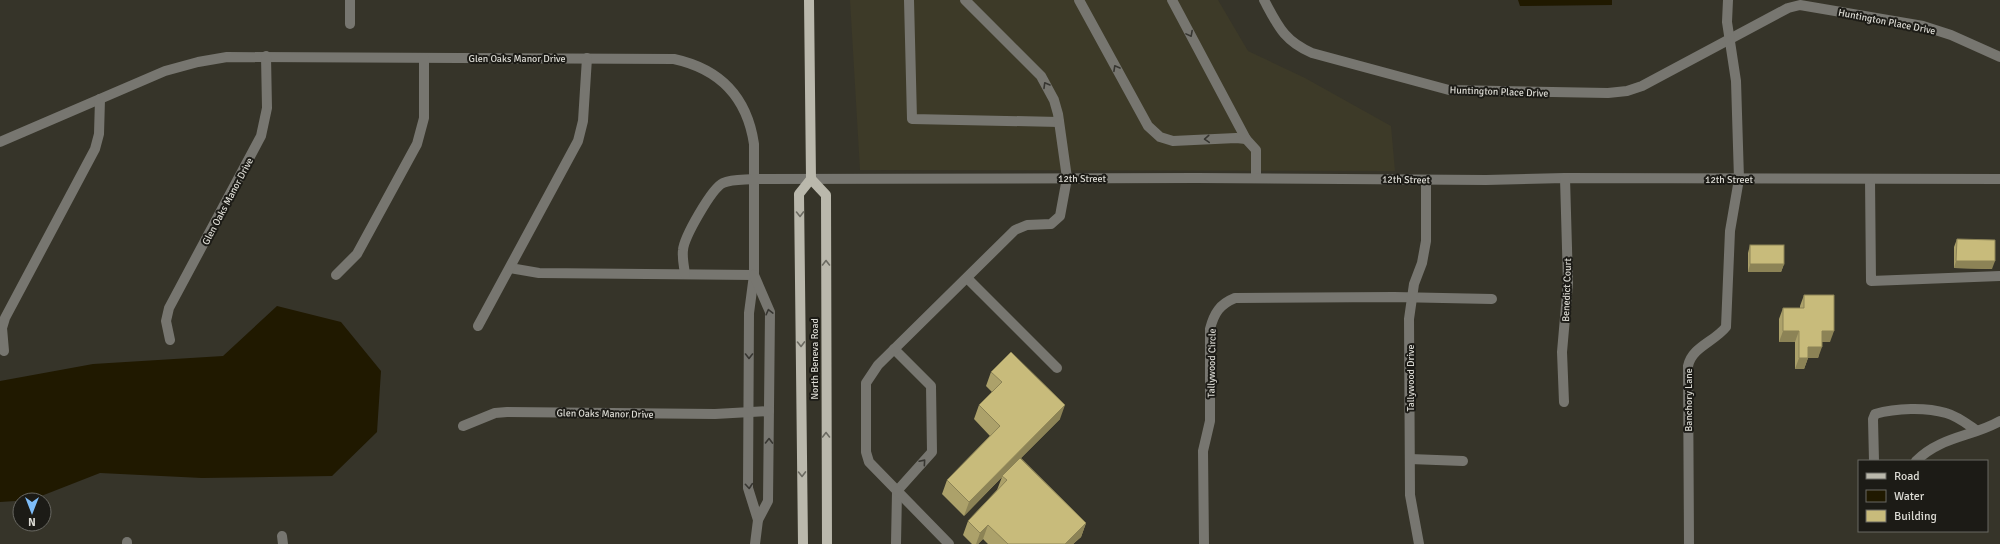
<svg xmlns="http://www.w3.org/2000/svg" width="2000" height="544" font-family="Signika,sans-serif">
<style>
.built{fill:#3d3a28}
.water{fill:#201900}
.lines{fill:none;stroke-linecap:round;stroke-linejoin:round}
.minor{stroke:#777670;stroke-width:10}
.major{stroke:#bab8ac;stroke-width:10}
.wall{fill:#aca16a}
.shaded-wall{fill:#8c8356}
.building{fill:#c8bb7b;stroke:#8c8356}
.oneway{stroke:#373631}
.oneway2{stroke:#6b6a61}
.labels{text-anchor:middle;stroke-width:4;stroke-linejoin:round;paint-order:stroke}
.street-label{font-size:10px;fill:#dcdbd4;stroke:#1c1b16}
</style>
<rect width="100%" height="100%" fill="#363429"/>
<!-- built -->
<path class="built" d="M850,0h368l30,51 57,27 86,48 4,45 -535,-1z"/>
<!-- water -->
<g class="water">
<path d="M1518,0h94v5l-92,1z"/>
<path d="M277,306l64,16 40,49 -4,61 -45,44 -130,2 -102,-5 -69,27 -31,2v-121l93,-17 130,-8z"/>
</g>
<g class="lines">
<!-- minor -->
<g class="minor">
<path d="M909,0l3,119 147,3"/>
<path d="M1079,0l69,126 12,11 13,4 63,-3 10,1"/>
<path d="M1172,0l74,139 10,11v28"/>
<path d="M1264,0c14,26 20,41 48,53l137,37 159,3 19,-2 15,-5 146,-78 12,-3 123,21 28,9 49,22"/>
<path d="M350,24v-24"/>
<path d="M0,142l165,-71 33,-9 29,-5 447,2c46,10 73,38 80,85v131l-5,38 -1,175 10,32"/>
<path d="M1870,179l1,102 129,-5"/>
<path d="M510,268l29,5 215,2"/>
<path d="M685,274c-1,-8 -3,-16 -2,-24 1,-13 29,-62 40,-67 9,-4 22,-3 31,-4l443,-1 289,2 79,-2 435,1"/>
<path d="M336,275l21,-21 60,-110 7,-26v-60"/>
<path d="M754,275l16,37 -2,189 -10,19 -3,24"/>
<path d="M967,278l90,90"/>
<path d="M478,326l100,-185 5,-20 4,-63"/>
<path d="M170,340l-4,-19 3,-13 92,-172 6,-28 -1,-52"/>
<path d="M894,349l37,37 1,66 -35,39 -1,53"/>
<path d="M4,351l-2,-23 3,-10 90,-169 4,-15 1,-35"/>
<path d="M1564,402l-2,-50 6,-69 -3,-105"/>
<path d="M463,426l32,-13 12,-1 208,2 54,-3"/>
<path d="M1410,459l53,2"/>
<path d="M1874,461l-1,-42 2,-5c21,-6 51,-7 71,-1 11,3 20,10 30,17"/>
<path d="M1916,461c25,-25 56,-24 84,-40"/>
<path d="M282,536l1,8"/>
<path d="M127,544v-2"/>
<path d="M949,544l-80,-82 -3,-10v-69l12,-18 137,-135 12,-5 24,-1 9,-8 7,-38 -9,-64 -4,-14 -13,-24 -76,-76"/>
<path d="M1204,544l-1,-93 7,-30v-92c4,-16 10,-25 25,-31l159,-1 98,2"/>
<path d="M1419,544l-9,-49 -1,-176 5,-35 8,-21 4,-22v-61"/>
<path d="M1689,544l-1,-178c4,-19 26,-24 38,-39l4,-96 9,-52 -3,-98 -9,-59 1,-22"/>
</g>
<!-- major -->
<g class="major">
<path d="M811,179l15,16 1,349"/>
<path d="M803,544l-4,-350 12,-15 -2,-179"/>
</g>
</g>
<!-- wall -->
<g class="wall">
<path d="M1957,239l35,30 -38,-1v-21z"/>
<path d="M1750,245l34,19 -3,8h-33v-19z"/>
<path d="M1804,295l26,47h-8l-4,16h-10l-4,11h-9v-27h-16v-23l4,-11h17v-2z"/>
<path d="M991,372l69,47 -39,39 65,65 -5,14 -8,7h-85l-5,-5 -5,5h-6l-9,-9 5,-14 29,-31 5,-13 -38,39 -22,-22 5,-14 43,-44 -16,-17 5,-14 13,-13 -6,-6z"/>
</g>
<!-- shaded-wall -->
<g class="shaded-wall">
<path d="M1956,261h39l-3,8 -38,-1z"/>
<path d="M1750,264h34l-3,8h-33z"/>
<path d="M1783,331h16l-4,11h-16z"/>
<path d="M1822,331h12l-4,11h-12z"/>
<path d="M1808,347h14l-4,11h-14z"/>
<path d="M1799,358h9l-4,11h-9z"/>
<path d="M1065,405l-5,14 -57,57h-1v1l-38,39 5,-14z"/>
<path d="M1086,523l-5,14 -8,7h-8z"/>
<path d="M988,525l-5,14 -5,5h-2l4,-11z"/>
</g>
<!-- building -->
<g class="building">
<path d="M1957,239l38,1v21h-39z"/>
<rect x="1750" y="245" width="34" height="19"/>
<path d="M1804,295h30v36h-12v16h-14v11h-9v-27h-16v-23h21z"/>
<path d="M1011,352l54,53 -96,97 -22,-22 53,-54 -21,-21 23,-23 -11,-10z"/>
<path d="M1020,458l66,65 -21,21h-57l-20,-19 -8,8 -12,-12 39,-41 -5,-4z"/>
</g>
<!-- one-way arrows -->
<defs><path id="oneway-chevron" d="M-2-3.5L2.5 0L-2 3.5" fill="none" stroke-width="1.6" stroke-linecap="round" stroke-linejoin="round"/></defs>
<g class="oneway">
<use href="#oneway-chevron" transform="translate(1190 34) rotate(62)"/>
<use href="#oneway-chevron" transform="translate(1116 68) rotate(-119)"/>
<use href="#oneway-chevron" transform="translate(1046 85) rotate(-120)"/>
<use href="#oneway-chevron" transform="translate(1207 139) rotate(176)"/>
<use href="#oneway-chevron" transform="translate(769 312) rotate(-104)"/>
<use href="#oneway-chevron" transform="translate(749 356) rotate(90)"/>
<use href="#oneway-chevron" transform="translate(769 441) rotate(-89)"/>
<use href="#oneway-chevron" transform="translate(923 462) rotate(-49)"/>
<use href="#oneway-chevron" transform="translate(749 486) rotate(85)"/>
</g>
<g class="oneway2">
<use href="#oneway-chevron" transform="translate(800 214) rotate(89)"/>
<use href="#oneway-chevron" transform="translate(826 263) rotate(-90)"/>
<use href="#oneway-chevron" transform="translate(801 344) rotate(89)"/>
<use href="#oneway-chevron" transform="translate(826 435) rotate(-90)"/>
<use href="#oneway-chevron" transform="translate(802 474) rotate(89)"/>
</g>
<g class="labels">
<!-- street labels -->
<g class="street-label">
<text transform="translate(1887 21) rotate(11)" y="4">Huntington Place Drive</text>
<text x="517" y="62">Glen Oaks Manor Drive</text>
<text transform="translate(1499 91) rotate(2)" y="4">Huntington Place Drive</text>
<text x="1082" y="182">12th Street</text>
<text transform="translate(1406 179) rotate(1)" y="4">12th Street</text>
<text x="1729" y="183">12th Street</text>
<text transform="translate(227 201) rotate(-62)" y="4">Glen Oaks Manor Drive</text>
<text transform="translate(1566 290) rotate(-88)" y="4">Benedict Court</text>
<text transform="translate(814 359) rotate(-90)" y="4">North Beneva Road</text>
<text transform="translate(1211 363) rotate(-89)" y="4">Tallywood Circle</text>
<text transform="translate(1410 378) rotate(-90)" y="4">Tallywood Drive</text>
<text transform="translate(1688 400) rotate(-90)" y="4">Banchory Lane</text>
<text transform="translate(605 413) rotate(1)" y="4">Glen Oaks Manor Drive</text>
</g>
</g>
<!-- legend -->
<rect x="1858" y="460" width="130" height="72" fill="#1c1b16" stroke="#696862"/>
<rect x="1866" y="473" width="20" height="6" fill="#bab8ac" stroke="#696862"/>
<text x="1894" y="480" font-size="12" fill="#dcdbd4">Road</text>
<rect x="1866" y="490" width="20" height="12" fill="#201900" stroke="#696862"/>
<text x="1894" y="500" font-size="12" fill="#dcdbd4">Water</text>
<rect x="1866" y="510" width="20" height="12" fill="#c8bb7b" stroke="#696862"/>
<text x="1894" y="520" font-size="12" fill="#dcdbd4">Building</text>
<!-- north arrow -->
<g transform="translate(32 512) rotate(180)"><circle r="19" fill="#1c1b16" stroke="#696862"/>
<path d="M0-3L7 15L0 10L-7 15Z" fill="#7ebdf9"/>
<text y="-6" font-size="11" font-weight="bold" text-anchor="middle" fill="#dcdbd4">N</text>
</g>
</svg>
